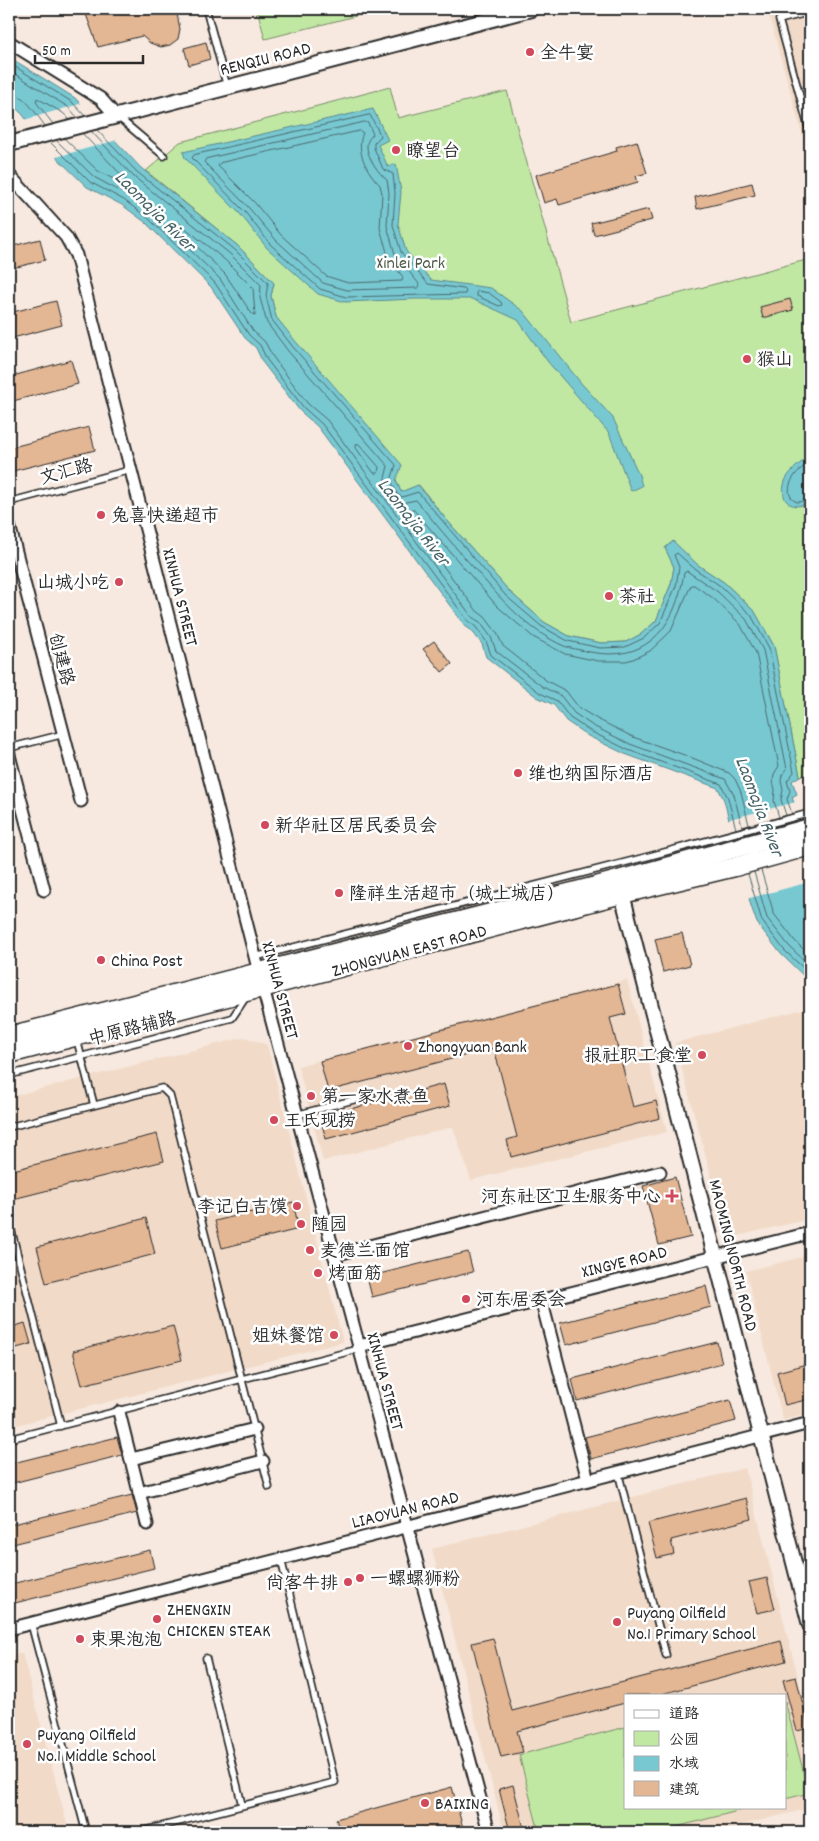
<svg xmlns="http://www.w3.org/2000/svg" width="819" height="1841" font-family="Dekko,'LXGW WenKai TC',sans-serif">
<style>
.built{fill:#f1dac8;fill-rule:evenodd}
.green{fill:#c0e8a3;stroke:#768a67}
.water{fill:#78c8d2;stroke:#59898f}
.pier{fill:#f7e9df}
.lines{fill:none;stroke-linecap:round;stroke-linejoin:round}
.shore{stroke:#4a6a6e;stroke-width:1}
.building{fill:#e3b694;stroke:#2b2b2b}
.service-casing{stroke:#2b2b2b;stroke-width:9}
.minor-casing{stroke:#2b2b2b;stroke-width:15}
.tertiary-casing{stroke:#2b2b2b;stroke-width:18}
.primary-casing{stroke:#2b2b2b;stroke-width:21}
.service{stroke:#fff;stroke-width:5.5}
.minor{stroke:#fff;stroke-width:11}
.tertiary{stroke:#fff;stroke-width:14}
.primary{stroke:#fff;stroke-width:18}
.poi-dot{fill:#d1495b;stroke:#fff;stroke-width:2}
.labels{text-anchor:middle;stroke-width:5;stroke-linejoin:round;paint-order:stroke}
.poi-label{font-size:18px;fill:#2b2b2b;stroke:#fff;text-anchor:start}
.street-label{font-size:18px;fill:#2b2b2b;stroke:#fff}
.park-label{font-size:18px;fill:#505a49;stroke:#fff}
.water-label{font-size:19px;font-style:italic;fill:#466265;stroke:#fff}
</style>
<rect width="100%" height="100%" fill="#f7e9df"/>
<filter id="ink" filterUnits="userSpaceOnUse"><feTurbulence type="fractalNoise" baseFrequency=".02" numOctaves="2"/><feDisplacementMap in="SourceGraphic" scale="10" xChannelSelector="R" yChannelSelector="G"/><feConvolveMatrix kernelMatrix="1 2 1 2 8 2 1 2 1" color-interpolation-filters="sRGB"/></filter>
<g filter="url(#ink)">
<!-- built -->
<g class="built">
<path d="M767,9h43v153z"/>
<path d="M627,980l40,152 -196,48 -18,-53 -130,34 -25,-95z"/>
<path d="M807,1008l3,5v206l-82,19 -53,-195z"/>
<path d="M245,1037l22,8 76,297 -334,85v-330z"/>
<path d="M810,1255v159l-27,6 -37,-149z"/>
<path d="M745,1468l65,257v83l-96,24h-210l-72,-283zM625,1695h160v112h-160z"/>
<path d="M22,1653l47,179h-60v-175z"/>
</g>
<!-- green -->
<g class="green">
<path d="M257,9h126l-118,30z"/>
<path d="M390,87l8,31 109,-27 64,231 239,-63v515l-10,2 -26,-130 -19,-34 -30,-29 -27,-18 -25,-23 -8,6 9,19 -3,17 -15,37 -15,13 -15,8 -25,1 -32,-7 -25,-14 -34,-30 -65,-74 -26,-33 -18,7 -5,-12 -120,-163 -5,-21 3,-13 -36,-37 -92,-75 34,-29z"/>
<path d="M785,1701l24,92 -24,6z"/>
<path d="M625,1727v80h128l-96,25h-118l-20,-77z"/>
</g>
<!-- water -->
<g class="water">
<path d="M9,57l66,41 66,70 97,78 36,37 -3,13 5,21 21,26 105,122 -6,15 5,12 17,-7 27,33 65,74 34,30 25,14 32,7 25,-1 15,-8 15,-13 15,-37 3,-17 -9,-19 8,-7 25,24 27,18 30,29 19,34 26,130 -8,5 5,13 -5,3 18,56v129l-29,-28 -24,-31 -6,-17 -27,-106 -6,-12 -93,-34 -37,-18 -22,-15 -12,-16 -17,-8 -51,-40 -4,-13 -11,-14 -6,-4 -147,-199 -18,-16 -37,-48 -7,-15 -11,-10 -34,-51 -66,-65 -23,-17 -35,-18 -37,-36 -27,-36 -14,-14z"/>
<path d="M373,109l15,31 -10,5 10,22 8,-3 5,28 -3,32 8,27 25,29 60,8 32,23 58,72 32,35 26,57 3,11 -11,5 -22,-58 -61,-71 -30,-42 -46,-21h-57l-70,3 -27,-8 -51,-46 -26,-33 -56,-57 -2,-6z"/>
<path d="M810,457v45c-15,9 -30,2 -26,-17 1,-10 17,-24 26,-28z"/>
</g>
<!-- pier -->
<g class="pier">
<path d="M83,103l34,37 -64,18 -29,-38z"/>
<path d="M796,802l14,43v37l-64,17 -20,-79z"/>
</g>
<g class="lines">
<!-- shore -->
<g class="shore">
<path d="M9,63l63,39 13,14"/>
<path d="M9,70l59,37 10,11"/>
<path d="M9,92c15,1 28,23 36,34"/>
<path d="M370,115l11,21 -7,7v5l9,21 10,5 2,19 -2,32 8,27 27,32 36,5 2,2 -1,3 -119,3 -26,-8 -49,-44 -26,-33 -53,-54 2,-3z"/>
<path d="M365,122l3,1 5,11c-2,3 -6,6 -6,11 -1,11 12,29 20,35l2,13 -2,33 8,28 24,30 -1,4 -71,2 -24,-7 -47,-43 -27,-32 -45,-46 2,-3z"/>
<path d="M53,124l-17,-22 1,-4 26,15 7,7"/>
<path d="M97,130l40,42 97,77 34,34 -2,13 6,24 21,27 103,118 -5,15 6,14 5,3 16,-5 88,104 35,30 27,15 32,7 25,-1 19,-9 16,-15 16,-37 3,-19 -5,-12 3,-2 18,16 27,18 29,28 18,33 25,124 -7,9 3,10 -3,8 5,15"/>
<path d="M91,131l42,45 97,78 31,31 -1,13 7,25 21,28 100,115 -3,12v6l6,14 10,5 15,-3c18,22 37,45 57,67 26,30 54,63 91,79 8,3 18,4 26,6 17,3 34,3 49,-4 29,-14 40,-45 45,-75l3,-2 31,21 28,27 17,31 24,119 -5,6 -1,6 2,9 -2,10 5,15"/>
<path d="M360,131l3,2c-8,18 4,39 17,52l2,8 -2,35 9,31 14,18 -1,4 -54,2 -22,-7 -45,-41 -26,-32 -37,-37 2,-3z"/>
<path d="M64,138l34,33 25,13h3v-4l-44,-47"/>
<path d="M56,140l38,37 33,18 25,18 68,66 33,52 12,11 8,15 35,47 19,16 145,197 8,5 11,15 5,14 47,36 18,9 13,17 19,13 37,18 95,35 9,16 8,32"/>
<path d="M50,142l40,40 34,18 24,18 67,65 34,52 11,10 7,15 37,48 18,16 146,197 7,5 11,15 5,14 49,38 17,8 13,17 20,13 38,19 93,34 7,14 8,31"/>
<path d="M179,223l46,37 28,28 2,27 -3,-1 -27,-40 -48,-47v-2z"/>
<path d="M478,291l11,2 12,9 1,3 -3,1 -22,-10 -1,-3z"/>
<path d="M359,444l20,23 -1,6h-4l-18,-25v-3z"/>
<path d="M810,463c-11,5 -24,19 -20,32 1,2 2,5 5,6 5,3 10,-2 15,-3"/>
<path d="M749,825l-8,-33 -6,-13 -6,-6 -39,-16 -57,-20 -36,-18 -18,-11 -13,-17 -19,-10 -44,-35 -6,-13 -12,-16 -8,-6 -73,-97v-3l9,-2 84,97 36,31 32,17 33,7h28l7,-2 17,-8 21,-20 20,-46h3l19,13 27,26 16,29 23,113 -5,8 -1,7 2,9 -1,11 5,16"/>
<path d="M761,870l13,44 21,27 15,15"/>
<path d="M754,872l13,46 22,28 21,20"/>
<path d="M748,874l14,47 23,30 25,23"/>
</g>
</g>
<!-- building -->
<g class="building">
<path d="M84,9h92l4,20 -2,10 -8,6 -9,2 -11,-4 -8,-7 -44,11z"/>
<path d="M206,42l4,17 -21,6 -5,-17z"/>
<path d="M637,141l10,32 -11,3 2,6 -79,23 -2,-6 -13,4 -8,-28 81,-24 -1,-4z"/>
<path d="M752,183l3,12 -58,14 -2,-12z"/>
<path d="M649,209l3,11 -58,15 -3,-12z"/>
<path d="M40,239l5,21 -36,9v-22z"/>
<path d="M790,299l3,11 -30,8 -3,-11z"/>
<path d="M56,301l6,24 -53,14v-26z"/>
<path d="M71,360l7,24 -69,18v-25z"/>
<path d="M89,427l6,23 -86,22v-24z"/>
<path d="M434,641l18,23 -10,8 -19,-23z"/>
<path d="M682,933l8,32 -27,7 -8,-33z"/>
<path d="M618,984l8,30 -16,4 23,89 23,-6 4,17 -149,39 -4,-17 10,-3 -23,-89 -166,43 -8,-30z"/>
<path d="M444,1084l6,22 -124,33 -6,-22z"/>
<path d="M157,1134l7,27 -155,39v-29z"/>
<path d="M675,1177l16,60 -32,8 -16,-59z"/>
<path d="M293,1202l6,27 -77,19 -7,-27z"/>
<path d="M146,1218l9,36 -109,29 -9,-36z"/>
<path d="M468,1252l5,20 -101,25 -5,-20z"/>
<path d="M706,1286l5,21 -145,38 -6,-22z"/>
<path d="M25,1323l6,21 -22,6v-22z"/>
<path d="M173,1326l9,34 -100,25 -9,-34z"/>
<path d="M717,1342l5,21 -145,38 -5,-22z"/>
<path d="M810,1363v36l-25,6 -8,-33z"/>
<path d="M730,1400l6,21 -145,38 -6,-22z"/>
<path d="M117,1437l5,18 -113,29v-20z"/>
<path d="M132,1495l5,18 -128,32v-20z"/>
<path d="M746,1498l6,21 -81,21 3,14 -17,4 -9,-35z"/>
<path d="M150,1550l4,18 -139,35 -4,-19z"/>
<path d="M767,1578l8,31 -18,4 -8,-31z"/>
<path d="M493,1638l19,73 269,-70 5,20 -128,34h-33v8l-108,28 6,21 -22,5 -29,-114z"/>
<path d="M796,1677l13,51 -12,3 -14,-51z"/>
<path d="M513,1785l12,47h-15l-11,-43z"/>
<path d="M452,1787l12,45h-124l-4,-13z"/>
</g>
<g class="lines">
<!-- service casing -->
<g class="service-casing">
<g id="service">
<path d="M206,9l21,78"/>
<path d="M810,12l-31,8 31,113"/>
<path d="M118,117l46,39"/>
<path d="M9,502l121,-32"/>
<path d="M9,748l55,-14"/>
<path d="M255,957l395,-101 160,-43"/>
<path d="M77,1040l17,65"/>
<path d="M9,1075l223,-57 14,-21"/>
<path d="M296,1115l76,-20"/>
<path d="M9,1127l153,-39 8,8 99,391"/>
<path d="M9,1221l52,205"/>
<path d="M9,1439l350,-90"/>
<path d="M618,1472l48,183"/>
<path d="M31,1623l55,209"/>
<path d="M206,1658l36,147"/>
<path d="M139,1832l196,-50 -54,-223"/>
</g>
</g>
<!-- minor casing -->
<g class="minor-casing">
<g id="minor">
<path d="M9,42l92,57 15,17"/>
<path d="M9,175l57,62 10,18 187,733 226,844"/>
<path d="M9,525l72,276"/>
<path d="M9,755l35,135"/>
<path d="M334,1255l326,-83"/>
<path d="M541,1299l47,181"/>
<path d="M359,1346l451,-113"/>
<path d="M119,1412l28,112"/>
<path d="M131,1459l124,-30"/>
<path d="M139,1493l124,-32"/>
<path d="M9,1629l801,-206"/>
</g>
</g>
<!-- tertiary casing -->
<g class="tertiary-casing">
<g id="tertiary">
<path d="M9,144l522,-135"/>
<path d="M622,894l188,731"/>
</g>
</g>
<!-- primary casing -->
<g class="primary-casing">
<g id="primary">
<path d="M9,1036l587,-150 214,-58"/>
<path d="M9,1054l613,-160 113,-27 75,-21"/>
</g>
</g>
<!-- service -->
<use href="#service" class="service"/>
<!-- minor -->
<use href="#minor" class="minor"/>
<!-- tertiary -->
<use href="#tertiary" class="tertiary"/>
<!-- primary -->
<use href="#primary" class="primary"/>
</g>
</g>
<!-- markers -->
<g class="poi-dot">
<circle cx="530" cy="52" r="5"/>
<circle cx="396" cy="150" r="5"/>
<circle cx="747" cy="359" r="5"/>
<circle cx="101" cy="515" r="5"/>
<circle cx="119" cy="582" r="5"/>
<circle cx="609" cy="596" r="5"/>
<circle cx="518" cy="773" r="5"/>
<circle cx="265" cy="825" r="5"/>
<circle cx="339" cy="893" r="5"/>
<circle cx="101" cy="960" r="5"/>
<circle cx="408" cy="1046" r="5"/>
<circle cx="702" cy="1055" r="5"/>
<circle cx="311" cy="1096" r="5"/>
<circle cx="274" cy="1120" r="5"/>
<path d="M669.5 1188.5h5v5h5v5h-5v5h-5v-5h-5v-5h5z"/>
<circle cx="297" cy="1206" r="5"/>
<circle cx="301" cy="1224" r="5"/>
<circle cx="310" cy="1250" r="5"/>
<circle cx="318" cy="1273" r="5"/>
<circle cx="466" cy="1299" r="5"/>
<circle cx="334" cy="1335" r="5"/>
<circle cx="360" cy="1578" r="5"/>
<circle cx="348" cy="1582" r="5"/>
<circle cx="157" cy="1619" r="5"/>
<circle cx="617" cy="1622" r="5"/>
<circle cx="80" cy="1639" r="5"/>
<circle cx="27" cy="1744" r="5"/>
<circle cx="425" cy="1803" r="5"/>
</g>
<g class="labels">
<!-- poi labels -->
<g class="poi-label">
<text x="540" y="58">全牛宴</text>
<text x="406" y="156">瞭望台</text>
<text x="757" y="365">猴山</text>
<text x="111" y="521">兔喜快递超市</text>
<text x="109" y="588" text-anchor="end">山城小吃</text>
<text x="619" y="602">茶社</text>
<text x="528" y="779">维也纳国际酒店</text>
<text x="275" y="831">新华社区居民委员会</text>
<text x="349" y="899">隆祥生活超市（城上城店）</text>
<text x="111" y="966">China Post</text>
<text x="418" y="1052">Zhongyuan Bank</text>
<text x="692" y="1061" text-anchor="end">报社职工食堂</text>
<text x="321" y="1102">第一家水煮鱼</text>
<text x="284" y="1126">王氏现捞</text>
<text x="661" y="1202" text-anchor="end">河东社区卫生服务中心</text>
<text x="287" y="1212" text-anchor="end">李记白吉馍</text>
<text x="311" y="1230">随园</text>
<text x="320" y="1256">麦德兰面馆</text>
<text x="328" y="1279">烤面筋</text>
<text x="476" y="1305">河东居委会</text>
<text x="324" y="1341" text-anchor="end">姐妹餐馆</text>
<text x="370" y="1584">一螺螺狮粉</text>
<text x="338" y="1588" text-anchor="end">尚客牛排</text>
<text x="167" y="1615">ZHENGXIN<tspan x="167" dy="21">CHICKEN STEAK</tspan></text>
<text x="627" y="1618">Puyang Oilfield<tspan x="627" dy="21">No.1 Primary School</tspan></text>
<text x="90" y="1645">束果泡泡</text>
<text x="37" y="1740">Puyang Oilfield<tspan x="37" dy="21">No.1 Middle School</tspan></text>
<text x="435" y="1809">BAIXING</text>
</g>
<!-- street labels -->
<g class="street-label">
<text transform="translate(265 58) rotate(-14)" y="6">RENQIU ROAD</text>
<text transform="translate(66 471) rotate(-15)" y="6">文汇路</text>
<text transform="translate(181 597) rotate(76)" y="6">XINHUA STREET</text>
<text transform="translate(62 659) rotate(75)" y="6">创建路</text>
<text transform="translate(409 950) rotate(-15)" y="6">ZHONGYUAN EAST ROAD</text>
<text transform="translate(281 990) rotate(75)" y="6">XINHUA STREET</text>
<text transform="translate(132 1028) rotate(-14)" y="6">中原路辅路</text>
<text transform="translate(734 1255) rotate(76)" y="6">MAOMING NORTH ROAD</text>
<text transform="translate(624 1261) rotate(-14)" y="6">XINGYE ROAD</text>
<text transform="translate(386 1381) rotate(75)" y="6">XINHUA STREET</text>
<text transform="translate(405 1509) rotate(-14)" y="6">LIAOYUAN ROAD</text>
</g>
<!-- park labels -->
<g class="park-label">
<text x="411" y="268">Xinlei Park</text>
</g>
<!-- water labels -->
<g class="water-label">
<text transform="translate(156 210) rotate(45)" y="7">Laomajia River</text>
<text transform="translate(415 521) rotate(52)" y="7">Laomajia River</text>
<text transform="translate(761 806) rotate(69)" y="7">Laomajia River</text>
</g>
</g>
<!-- margin -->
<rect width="819" height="1841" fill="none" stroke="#fff" stroke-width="30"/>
<rect x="15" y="15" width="789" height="1811" fill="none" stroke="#2b2b2b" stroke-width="2" filter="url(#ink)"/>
<!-- legend -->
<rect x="624" y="1694" width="162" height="115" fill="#ffffff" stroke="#aaaaaa"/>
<rect x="634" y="1710" width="25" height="8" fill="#ffffff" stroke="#aaaaaa"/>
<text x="669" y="1718" font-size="15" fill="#2b2b2b">道路</text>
<rect x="634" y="1731" width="25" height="15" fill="#c0e8a3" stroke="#aaaaaa"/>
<text x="669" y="1744" font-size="15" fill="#2b2b2b">公园</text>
<rect x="634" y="1756" width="25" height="15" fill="#78c8d2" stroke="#aaaaaa"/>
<text x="669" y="1768" font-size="15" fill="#2b2b2b">水域</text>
<rect x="634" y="1781" width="25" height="15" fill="#e3b694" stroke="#aaaaaa"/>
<text x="669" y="1794" font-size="15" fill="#2b2b2b">建筑</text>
<!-- scale -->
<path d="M35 55v8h108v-8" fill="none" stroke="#2b2b2b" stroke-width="2.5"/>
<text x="42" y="55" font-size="15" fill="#2b2b2b" stroke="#ffffff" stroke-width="4" paint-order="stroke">50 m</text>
</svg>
